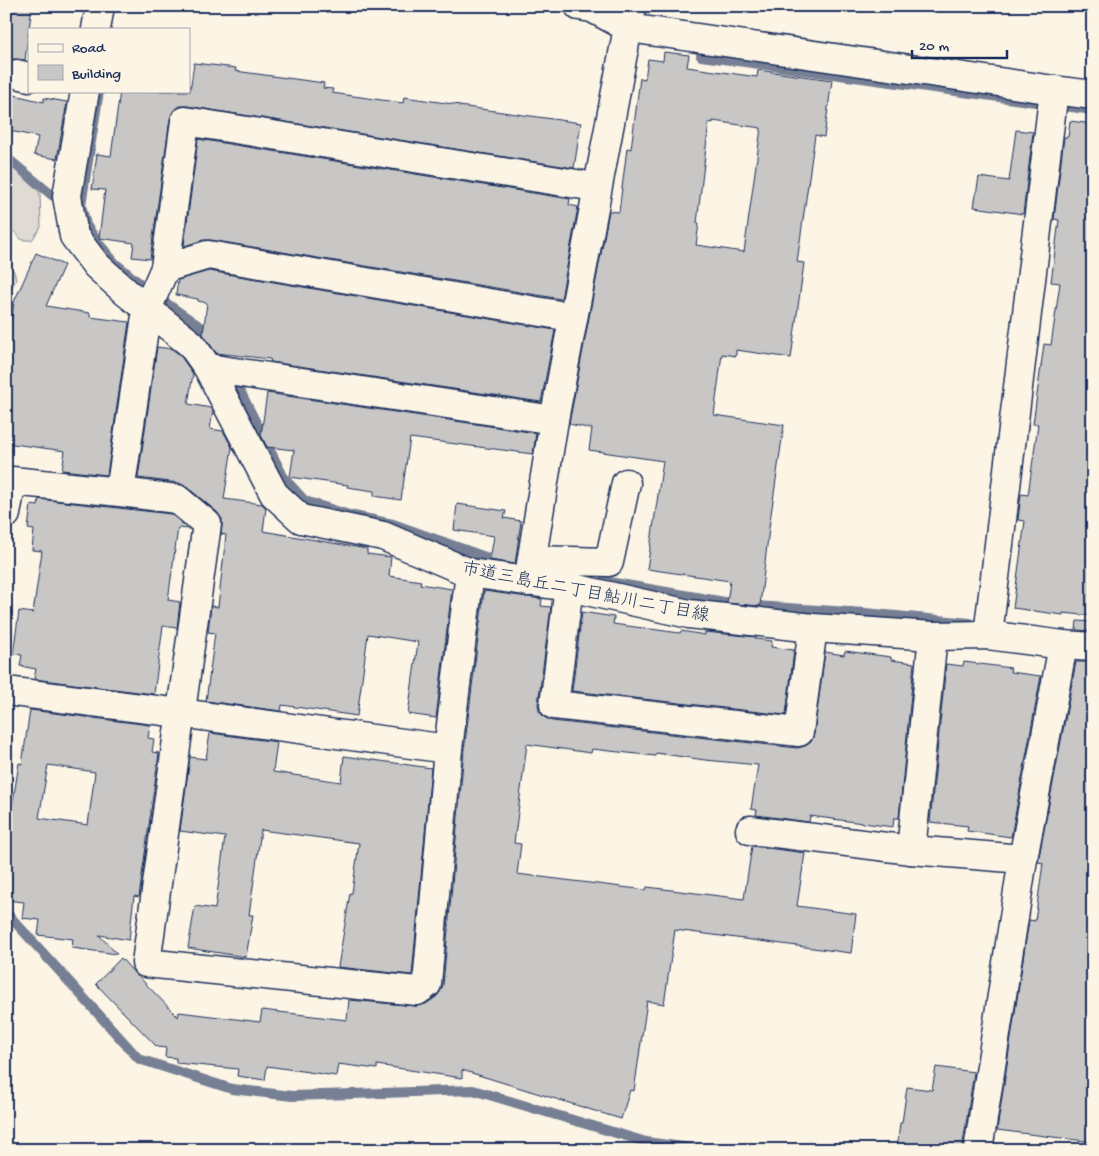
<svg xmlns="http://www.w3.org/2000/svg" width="1099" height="1156" font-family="'Gochi Hand','Klee One',sans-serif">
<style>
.green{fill:#dfdbd4;stroke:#7d8599}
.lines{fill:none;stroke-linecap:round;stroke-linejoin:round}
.stream{stroke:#767f94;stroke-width:10}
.building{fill:#c8c7c6;stroke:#1b2f5e;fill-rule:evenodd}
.minor-casing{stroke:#1b2f5e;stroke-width:31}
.minor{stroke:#fcf5e5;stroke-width:28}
.labels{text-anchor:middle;stroke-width:4;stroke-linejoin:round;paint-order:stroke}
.street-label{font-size:18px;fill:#1b2f5e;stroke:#fcf5e5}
</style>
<rect width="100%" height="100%" fill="#fcf5e5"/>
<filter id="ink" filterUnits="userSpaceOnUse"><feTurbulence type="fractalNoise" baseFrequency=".02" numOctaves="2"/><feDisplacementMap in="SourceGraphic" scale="10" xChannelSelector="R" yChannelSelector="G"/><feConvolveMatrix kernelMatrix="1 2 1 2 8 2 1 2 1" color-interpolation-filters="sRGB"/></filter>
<g filter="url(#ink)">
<!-- green -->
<g class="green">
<path d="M6,164l15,9 19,20 1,34 -9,13h-10l-16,-17z"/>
<path d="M8,266l6,5 2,9 -10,18v-30z"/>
</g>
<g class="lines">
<!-- stream -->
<g class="stream">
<path d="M701,56l392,54"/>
<path d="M99,91l-18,114 5,20 14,20 15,18 38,31 52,36 34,59 45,89 21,23 44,14 44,9 120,43"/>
<path d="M6,157l47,39"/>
<path d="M603,581l139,24 123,8 105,10"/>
<path d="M6,912l133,147 93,30 60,7 181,-6 173,52 59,8"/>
</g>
</g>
<!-- building -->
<g class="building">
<path d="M6,6h26l-7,54 -12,-1 -7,4z"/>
<path d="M664,52l25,3 -2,12 70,10 1,-7 74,10 -8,57 -9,-2 -18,127 7,1 -13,95 -55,-8v6l-14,-2 -8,61 70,10 -15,103 -9,78 -33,-3 3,-22 -83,-12 16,-108 -74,-11 3,-21 -23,-5 40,-213 10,1 8,-64 4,1 9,-71 5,1 3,-20 15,2zM713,121l48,7 -17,124 -48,-7 3,-22h-2l12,-101 4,1z"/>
<path d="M194,63l42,5 -1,3 89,12 -1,5 10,1 -1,4 71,10 1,-6 56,8 -1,1 122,17 -7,45 -387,-62h-7l-7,5 -3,8 -20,140 -18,-2 2,-14 -35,-5 6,-48 -13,-1 5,-35 14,2 9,-65h70z"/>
<path d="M6,93l38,9v-4l23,4 -10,57 -23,-4 4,-18 -32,-7z"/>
<path d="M1070,121l23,3v492l-30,-3v2l-50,-7 12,-87 -7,-1 3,-26 7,1 10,-71h-5l11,-80 7,1 9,-62 -9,-1 8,-62 -5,-1 10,-82h4z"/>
<path d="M1016,130l17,2 -10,82 -49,-7 5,-30 30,4z"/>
<path d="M198,139l372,60 -1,6 9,2 -17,92 -350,-59h-8l-19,6z"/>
<path d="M36,253l28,12 -18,41 44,7v4l39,5 -22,153 -45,-5 3,-19 -59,-8v-84l8,-57z"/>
<path d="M209,271l346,59 -14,72 -270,-40 -1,-3 -54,-6 -13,-19 4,-31 -9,-2v-2l-22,-4 2,-15z"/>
<path d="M157,347l15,2 8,6 13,19 -5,30 23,4 2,3 -3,18 13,2 9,16 -8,52 38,5 4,4 -3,23 104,18v5l24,3 -2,19 32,5 -1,3 32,5 -16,129 -28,-4 10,-72 -50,-8 -11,82 -75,-11 -1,6 -75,-10 9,-68 -7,-1 3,-26 7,1 8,-72 -5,-1 1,-8v-7l-5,-7 -30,-25 -8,-4 -41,-5z"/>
<path d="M267,393l269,40 -3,21 -123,-16 -9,62 -27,-4v-5l-27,-4 1,-2 -58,-8 4,-27 -27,-3 -6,-12z"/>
<path d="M39,499l132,15 18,15 -11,-1 -10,72 12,2 -3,26 -14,-2 -9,68 -120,-15 2,-10 -16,-3 2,-11 -9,-1 6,-43 14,2 9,-62 -10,-1 2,-20 -6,-1 3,-24 7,1z"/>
<path d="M457,504l49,7 -2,7 17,3 -6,43 -25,-4 4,-24 -40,-6z"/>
<path d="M484,591l58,8 -1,7 10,1 -13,97 1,7 5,6 8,4 245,27 8,-2 6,-4 3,-8 11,-82 19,3 1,-4 46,6v3l23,3 -15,155h-5l-1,9 -83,-11 -1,6 -53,-7 1,-5 -6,-1 7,-44 -53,-5 -49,-7 -1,3 -63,-7 -1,4 -64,-9 -13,99 7,1 -4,30 129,16 1,-3 97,12 8,-53 53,7 -8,53 59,8 -5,39 -176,-23 -11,74 -17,-3 -13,90 -4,-1 -9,29 -159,-49v8l-85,-13v4l-39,-5 -2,12 -69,-10 -2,14 -28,-4 1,-7 -62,-6v-5l-11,-1 1,-9 -9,-1 -61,-63 25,-26 15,17 3,2 39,40 1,-5 81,10 2,-12 85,10 2,-20 67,6 10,-2 10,-7 4,-5 3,-7 21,-234z"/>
<path d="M582,612l32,5 -1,7 67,9 1,-2 24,4v-3l51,5v2l16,2 -1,6 23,3 -8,65 -214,-24z"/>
<path d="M1077,621l16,1v9l-17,-1z"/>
<path d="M964,662l47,6 -1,4 31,4 -30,161 -44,-6 1,-5 -38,-4 16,-158 17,2z"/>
<path d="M1076,662h17v480l-96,-12 32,-210 6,1 8,-58 -5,-1z"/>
<path d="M30,710l120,15 -2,13 6,1 -2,13 7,1 -20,144 -5,-1 -5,44 -30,-5 18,19 -45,-6 1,-9 -35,-4 2,-15 -18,-2 2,-16 -18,-2v-87l5,1 8,-51 3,1zM48,765l47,7 -7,53 -49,-7z"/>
<path d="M210,733l67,9 -4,30 68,10 3,-26 87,12 -19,207 -74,-8 12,-74h2l7,-50 -98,-13 -12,85h4l-7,42 -58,-9 7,-42 20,3 10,-72 -45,-6 10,-74 16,2z"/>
<path d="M936,1067l38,5 -12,78h-65l3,-27h2l5,-36 25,3z"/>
</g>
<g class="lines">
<!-- minor casing -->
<g class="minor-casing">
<g id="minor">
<path d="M579,6l13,2 37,20 425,62 39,5"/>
<path d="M96,29l4,-23"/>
<path d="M17,74l12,3"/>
<path d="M85,91l-18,105 7,40 22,29 31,28 64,51 17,24 66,126 27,25 82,17 87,37 99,14 120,27 124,14 120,8 55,-1 75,10 30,2"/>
<path d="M165,268l20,-147 398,64"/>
<path d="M208,368l346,52"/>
<path d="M120,492l57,7 30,25 -61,439 271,28 10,-7 21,-235 22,-176"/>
<path d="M6,514l6,-33 108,11 27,-183 18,-41 43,-13 357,61"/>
<path d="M532,560l77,2 17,-79"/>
<path d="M528,582l26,-162 78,-414"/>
<path d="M569,587l-15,118 245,27 14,-104"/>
<path d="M988,635l66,-545"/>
<path d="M6,691l174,22 268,36"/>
<path d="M750,830l161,20 112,9"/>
<path d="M911,850l22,-214"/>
<path d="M979,1144l44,-285 40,-214"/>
</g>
</g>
<!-- minor -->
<use href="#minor" class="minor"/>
</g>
</g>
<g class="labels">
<!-- street labels -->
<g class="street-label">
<text transform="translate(586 591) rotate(11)" y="6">市道三島丘二丁目鮎川二丁目線</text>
</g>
</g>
<!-- margin -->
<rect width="1099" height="1156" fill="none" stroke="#fcf5e5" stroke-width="25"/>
<rect x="12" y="12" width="1074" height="1131" fill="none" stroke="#1b2f5e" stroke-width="2" filter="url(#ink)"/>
<!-- legend -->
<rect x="28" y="28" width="162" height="65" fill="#fcf5e5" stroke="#a2a6af"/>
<rect x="38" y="44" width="25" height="8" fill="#fcf5e5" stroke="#a2a6af"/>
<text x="72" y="52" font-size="15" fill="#1b2f5e">Road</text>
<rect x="38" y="65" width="25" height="15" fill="#c8c7c6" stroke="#a2a6af"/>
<text x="72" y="78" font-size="15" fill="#1b2f5e">Building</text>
<!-- scale -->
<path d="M912 50v8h95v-8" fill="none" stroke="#1b2f5e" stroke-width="2.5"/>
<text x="919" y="50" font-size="15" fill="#1b2f5e" stroke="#fcf5e5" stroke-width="4" paint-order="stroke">20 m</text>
</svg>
